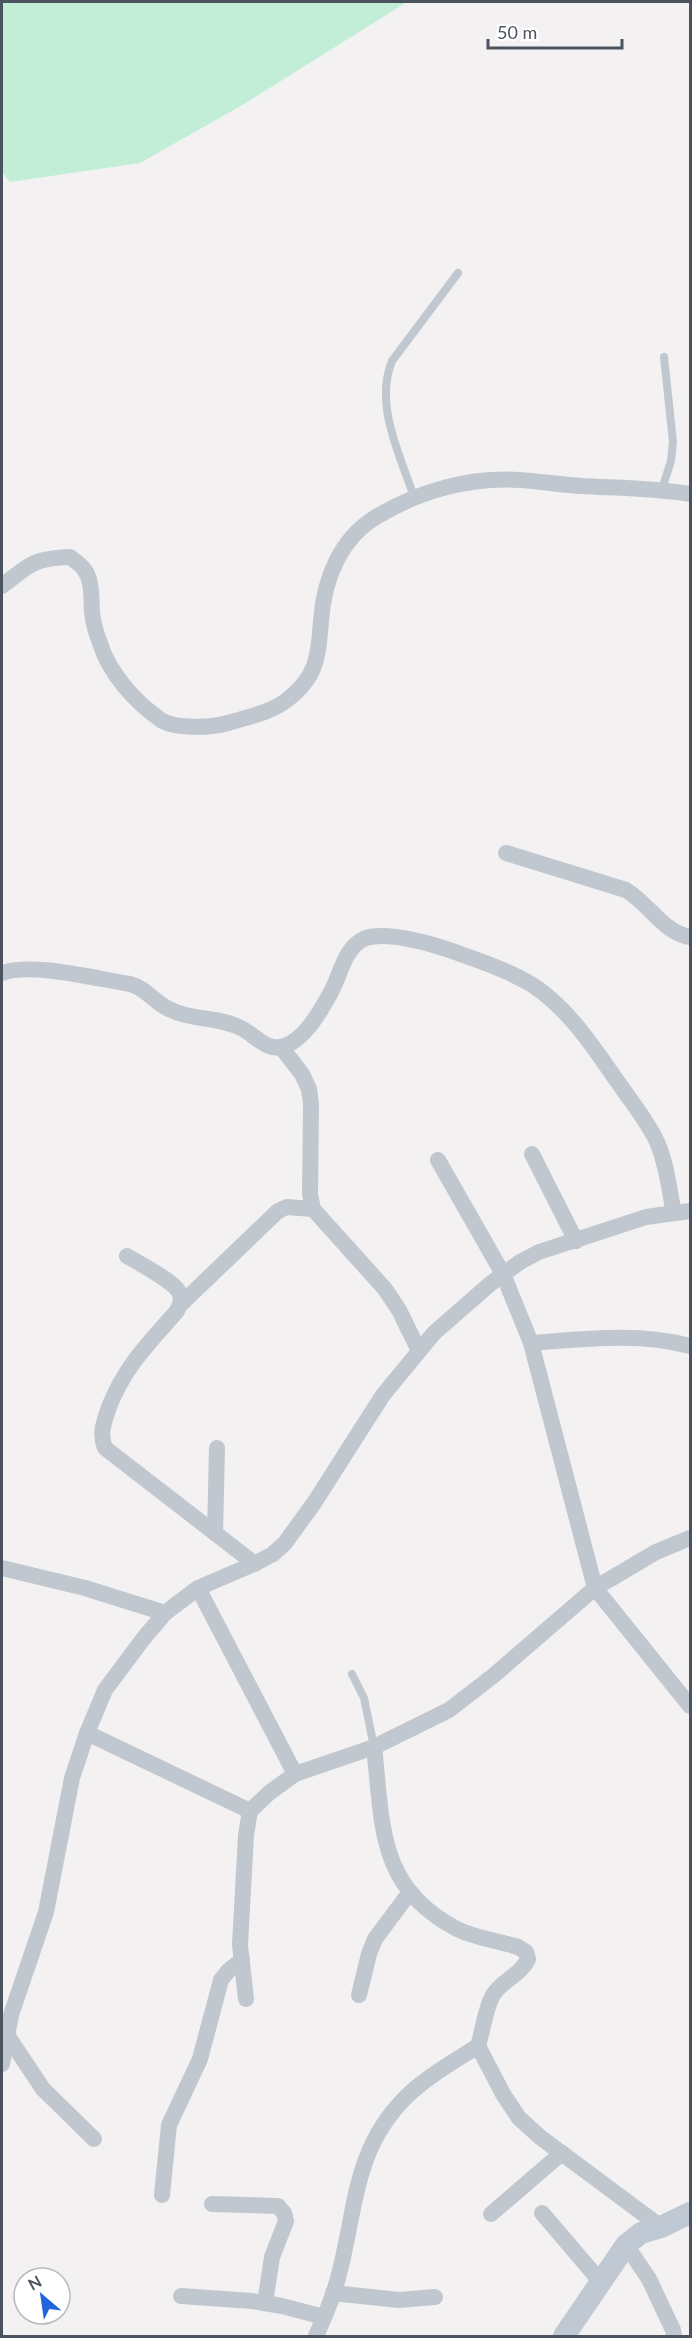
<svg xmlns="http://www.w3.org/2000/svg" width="692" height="2338" font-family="Lato,sans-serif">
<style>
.green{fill:#c2eed7}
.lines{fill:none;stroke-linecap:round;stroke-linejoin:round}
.lane{stroke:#c0c7cf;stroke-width:8}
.street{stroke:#c0c7cf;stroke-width:16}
.secondary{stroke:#c0c8d3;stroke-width:22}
</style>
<rect width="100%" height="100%" fill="#f3f1f1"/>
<!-- green -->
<path class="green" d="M2,2h405l-163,102 -104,59 -130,19 -8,-10z"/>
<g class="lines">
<!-- lane -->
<g class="lane">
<path d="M662,489l9,-28 2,-19 -9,-85"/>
<path d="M414,497c-14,-42 -40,-92 -22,-136l66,-88"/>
<path d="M352,1674l12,24 10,49"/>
</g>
<!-- street -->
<g class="street">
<path d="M2,586c27,-21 32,-28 68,-29 4,3 10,7 13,11 10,11 8,31 9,44 1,10 4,21 8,31 9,30 35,59 61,77 14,9 51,8 67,3 19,-6 42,-10 59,-23 31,-24 31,-44 34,-79 3,-42 19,-82 55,-104 43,-26 93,-40 143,-37 21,1 42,5 63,6 36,2 72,2 108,8"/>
<path d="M506,853l120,37c23,14 38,43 64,47"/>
<path d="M2,973c29,-11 95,6 128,11 16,4 23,17 37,24 23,13 51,8 74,20 14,7 24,22 40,19 23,-5 41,-38 51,-57 9,-17 13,-44 34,-52 22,-7 67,6 89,14 27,10 55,19 79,34 37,25 61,64 86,99 13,19 28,37 37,57 10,22 12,48 17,71"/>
<path d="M281,1047l21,27 7,15 2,15 -1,90 3,15 72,80 14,21 20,41"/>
<path d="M532,1154l44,87"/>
<path d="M438,1160l65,114 28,69 64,245 95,118"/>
<path d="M127,1256c13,8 45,24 52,36 4,7 1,13 -2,19 -28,32 -52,55 -68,96 -5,15 -10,26 -4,41l150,116"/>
<path d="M180,1305l98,-94 9,-4 26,2"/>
<path d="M531,1343c54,-4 107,-11 159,3"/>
<path d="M215,1533l2,-85"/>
<path d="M2,1568l83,20 80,25"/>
<path d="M198,1588l97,186"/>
<path d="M87,1733l163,78"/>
<path d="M374,1747c9,78 3,140 83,182 18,9 42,12 61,18l8,5 2,7c-8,17 -25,20 -35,36 -8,14 -10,35 -15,51l25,48 16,24 21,19 121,90"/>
<path d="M359,1995l10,-41 6,-15 35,-47"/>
<path d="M246,1999l-6,-54 6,-110 4,-24 19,-18 26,-19 79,-27 75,-37 44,-34 102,-88 61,-36 34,-14"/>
<path d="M7,2035l36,54 51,50"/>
<path d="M2,2064l9,-49 35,-103 26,-134 15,-45 18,-43 38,-51 22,-26 33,-25 58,-25 17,-9 12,-11 29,-40 69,-108 51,-62 56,-49 30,-22 19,-10 107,-35 44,-6"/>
<path d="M162,2195l7,-70 31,-66 21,-79 8,-10 13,-10"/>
<path d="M212,2204l66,2 6,7 2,8 -14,36 -7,46"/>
<path d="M542,2213l58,68"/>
<path d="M491,2214l71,-61"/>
<path d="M626,2245l23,34 24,51 1,6"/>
<path d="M333,2293l66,7 36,-3"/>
<path d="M181,2296l71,5 30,5 42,11"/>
<path d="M316,2336c7,-16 15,-33 20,-51 21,-70 14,-133 71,-189 21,-20 48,-35 71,-50"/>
</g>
<!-- secondary -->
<path class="secondary" d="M564,2336l62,-91 15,-12 20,-6 29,-14"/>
</g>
<!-- border -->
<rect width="692" height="2338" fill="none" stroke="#4a535e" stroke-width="6"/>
<!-- north arrow -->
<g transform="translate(42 2296) rotate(331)"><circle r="28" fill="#ffffff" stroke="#b7babf" stroke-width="1.5"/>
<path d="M0-4.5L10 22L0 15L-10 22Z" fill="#2264dc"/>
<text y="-9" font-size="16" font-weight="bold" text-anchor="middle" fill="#4a535e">N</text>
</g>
<!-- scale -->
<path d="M488 39v9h134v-9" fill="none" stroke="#4a535e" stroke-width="3"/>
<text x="497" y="39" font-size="18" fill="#4a535e" stroke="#ffffff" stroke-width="4.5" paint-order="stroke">50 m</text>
</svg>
